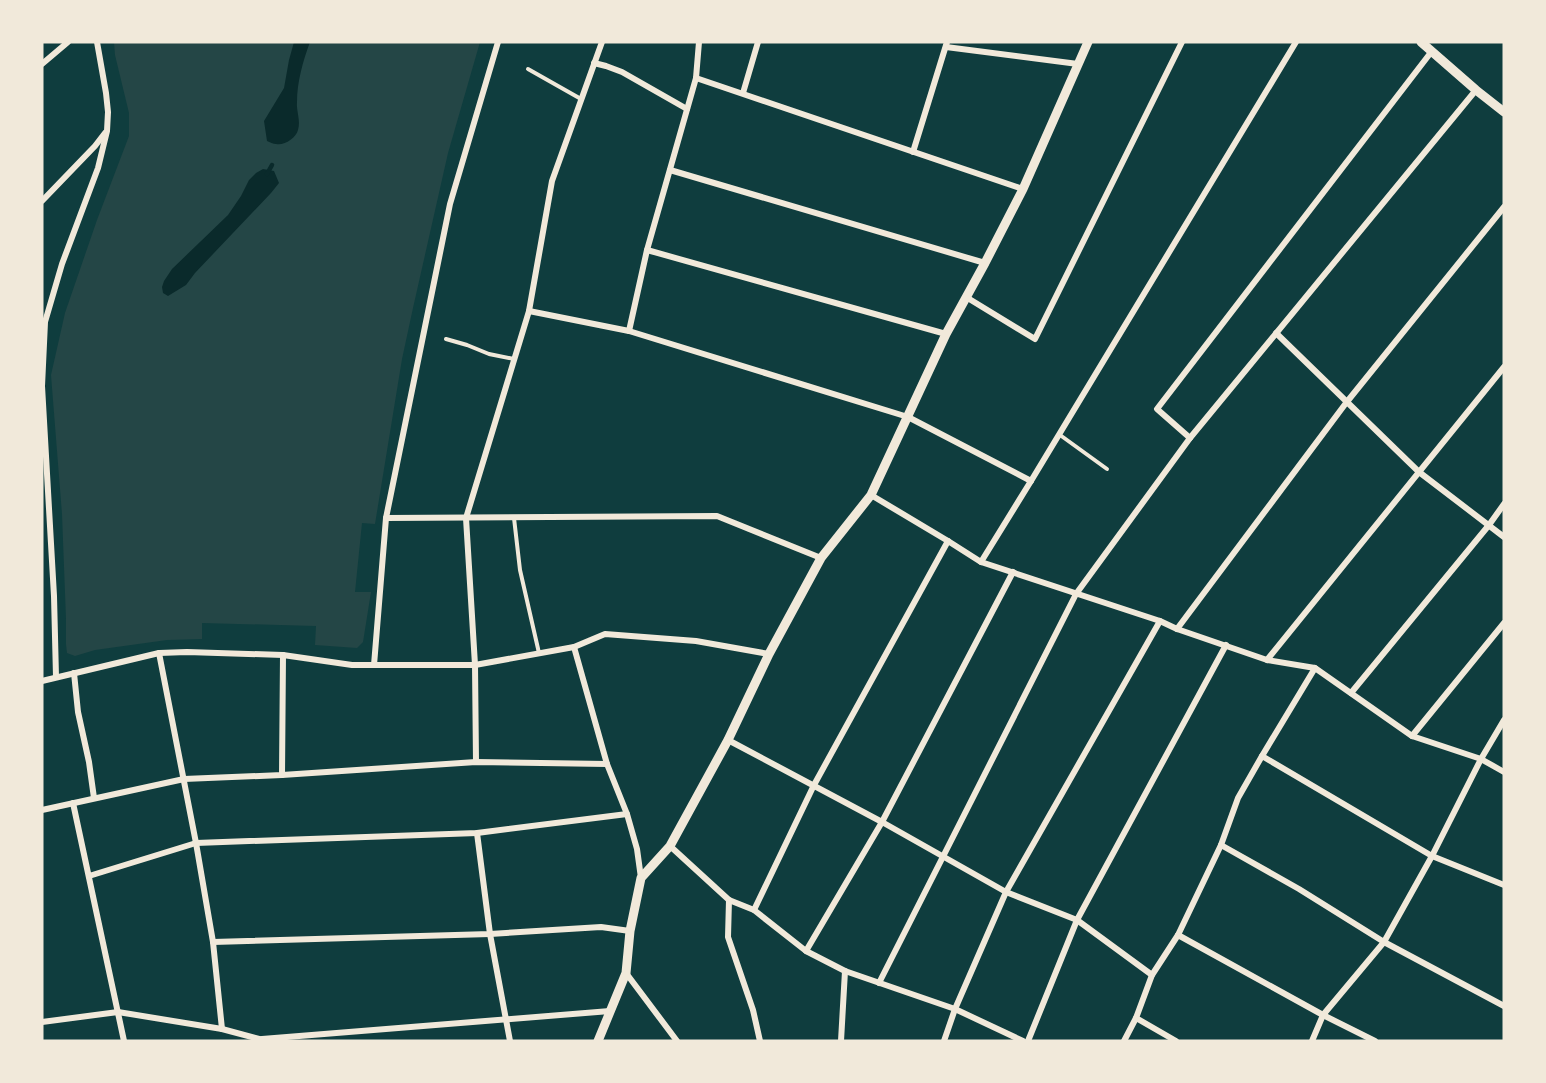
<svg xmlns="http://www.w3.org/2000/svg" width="1546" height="1083" font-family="Quicksand,sans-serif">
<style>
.green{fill:#244646}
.water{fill:#0a2a2b}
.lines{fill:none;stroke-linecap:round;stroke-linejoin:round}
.stream{stroke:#0a2a2b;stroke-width:4.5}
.service{stroke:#f1e9da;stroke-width:4}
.minor{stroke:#f1e9da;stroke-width:6}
.tertiary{stroke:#f1e9da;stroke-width:9}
</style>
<rect width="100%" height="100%" fill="#0f3d3e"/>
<!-- green -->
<path class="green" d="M114,42h366l-32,111 -35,155 -11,51 -27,165 -13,-1 -7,69h16l-8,50 -6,6 -42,-3 1,-19 -114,-3v16l-35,1 -72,10 -20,6 -8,-3 -1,-9v-25l-4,-105 -11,-139 14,-62 32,-93 32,-84v-23l-14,-58z"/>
<!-- water -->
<g class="water">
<path d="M294,42h16c-7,19 -13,40 -13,60 -1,8 4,19 1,28 -2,8 -14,16 -22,14 -3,0 -6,-2 -9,-3l-3,-20 20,-33 5,-28z"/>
<path d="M263,169l11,2 5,12 -8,10 -76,80 -9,12 -18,11 -5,-3 -1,-6 2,-6 8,-12 56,-54 13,-19 8,-16 7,-7z"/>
</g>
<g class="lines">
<!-- stream -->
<path class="stream" d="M267,174l5,-9"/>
<!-- service -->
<g class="service">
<path d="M528,69l53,30"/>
<path d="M446,339l21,6 22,9 25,5"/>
<path d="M1060,435l47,34"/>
<path d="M514,518l6,52 19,83"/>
</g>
<!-- minor -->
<g class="minor">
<path d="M946,47l132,17"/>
<path d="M594,63l12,3 16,6 65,37"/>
<path d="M42,64l26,-22"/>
<path d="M696,78l327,111"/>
<path d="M743,93l15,-51"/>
<path d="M913,152l34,-110"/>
<path d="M670,170l315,93"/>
<path d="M42,201l53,-55 10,-13"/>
<path d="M647,250l299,84"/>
<path d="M966,297l69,42 147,-297"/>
<path d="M529,311l100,20 279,86 123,64"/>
<path d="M629,331l18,-81 49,-172 3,-36"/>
<path d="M1276,333l143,139 85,65"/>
<path d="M1190,438l-33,-29 275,-358"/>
<path d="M871,495l77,46 33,21 179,59 17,8 90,31 48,8 97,68 69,23 23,13"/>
<path d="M386,518l331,-2 104,42"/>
<path d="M981,562l50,-81 265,-439"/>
<path d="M1177,629l169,-226 158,-196"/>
<path d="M574,647l33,117 20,50 10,35 4,29"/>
<path d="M159,653l37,190 17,99 9,87"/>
<path d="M1267,660l237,-293"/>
<path d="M374,665l12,-147 64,-314 48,-162"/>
<path d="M74,673l4,39 11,50 5,36"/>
<path d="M56,677l-2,-81 -12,-210 3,-64 17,-58 36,-96 9,-37 1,-19 -2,-19 -9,-51"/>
<path d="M42,681l117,-28 28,-1 96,3 69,10h123l99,-18 31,-13 91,7 73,13"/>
<path d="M1351,693l138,-168 15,-21"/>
<path d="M1412,736l92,-113"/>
<path d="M728,740l154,82 124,70 71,28 75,55"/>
<path d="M1262,756l170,100 72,29"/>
<path d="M476,762l-1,-97 -9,-147 63,-207 23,-130 50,-139"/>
<path d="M282,775l1,-120"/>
<path d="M73,803l51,238"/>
<path d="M42,810l142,-31 98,-4 194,-13 131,2"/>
<path d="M477,833l13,101 20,107"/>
<path d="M1221,845l78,44 85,53 120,64"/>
<path d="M670,846l59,54 25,10 52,41 39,20 110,38 68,32"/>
<path d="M89,876l107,-33 281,-10 150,-19"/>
<path d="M729,900l-1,37 25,73 7,31"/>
<path d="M754,910l60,-125 134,-244"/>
<path d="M1178,935l145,80 52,26"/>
<path d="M213,942l277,-8 111,-7 29,4"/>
<path d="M806,951l76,-129 131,-250"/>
<path d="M626,973l51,68"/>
<path d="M879,983l197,-389 114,-156 286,-348"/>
<path d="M1136,1018l40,23"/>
<path d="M42,1022l76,-10 104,17 41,11"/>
<path d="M262,1039l348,-28"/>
<path d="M841,1041l4,-70"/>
<path d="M944,1041l11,-32 51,-117 154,-271"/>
<path d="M1028,1041l49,-121 149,-275"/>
<path d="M1124,1041l12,-23 16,-43 26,-40 43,-90 17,-47 24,-42 53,-88"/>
<path d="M1312,1041l11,-26 61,-73 48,-86 49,-97 23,-39"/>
</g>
<!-- tertiary -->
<g class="tertiary">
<path d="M1421,42l55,48 28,22"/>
<path d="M598,1041l28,-68 4,-42 11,-53 29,-32 58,-106 41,-86 52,-96 50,-63 75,-161 39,-71 38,-74 65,-147"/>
</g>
</g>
<!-- border -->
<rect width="1546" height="1083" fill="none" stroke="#f1e9da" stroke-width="87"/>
</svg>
